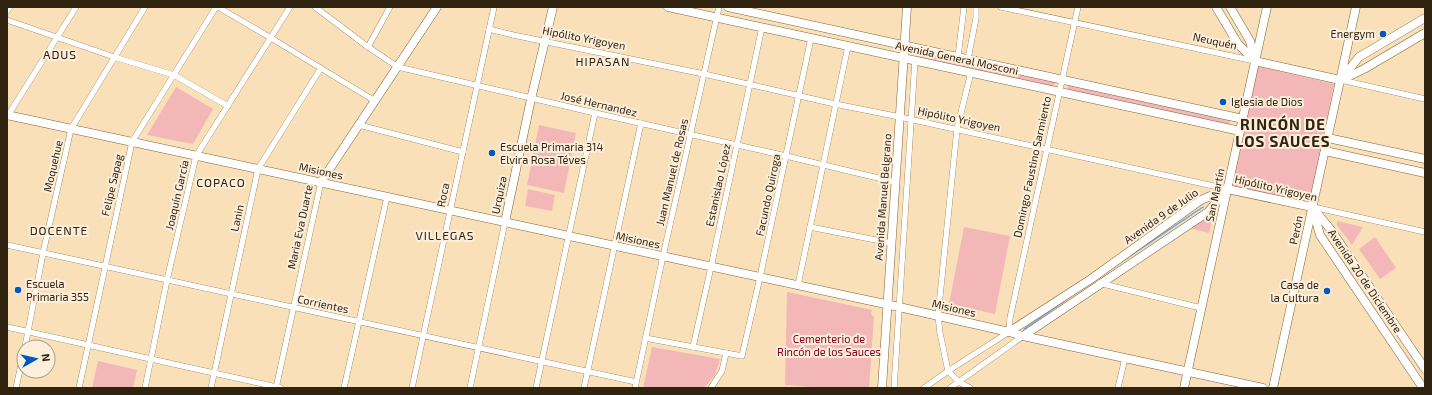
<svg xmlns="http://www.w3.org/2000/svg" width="1432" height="395" font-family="'Exo 2',sans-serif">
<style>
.green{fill:#f4b7b7}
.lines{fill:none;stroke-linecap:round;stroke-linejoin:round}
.stream{stroke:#6ea1ee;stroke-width:1.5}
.street-casing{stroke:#806334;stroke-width:6}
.secondary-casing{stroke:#806334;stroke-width:9}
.street{stroke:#fff;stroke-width:5.5}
.secondary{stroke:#fff;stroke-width:8}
.poi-dot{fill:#0257c1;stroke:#fdefdc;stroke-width:1.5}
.labels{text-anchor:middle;stroke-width:4;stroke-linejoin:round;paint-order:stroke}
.poi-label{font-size:11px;fill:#302410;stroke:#fdefdc;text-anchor:start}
.street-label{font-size:11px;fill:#302410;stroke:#fdefdc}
.park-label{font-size:11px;fill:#850022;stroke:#fdefdc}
.neighbourhood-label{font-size:12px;letter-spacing:1px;fill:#302410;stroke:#fdefdc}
.district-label{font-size:15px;font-weight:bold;letter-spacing:1px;fill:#302410;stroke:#fdefdc}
</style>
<rect width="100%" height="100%" fill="#fae0b8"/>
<!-- green -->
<g class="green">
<path d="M917,52l138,30 -2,7 -135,-30z"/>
<path d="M1259,67h3l72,17 -24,117 -2,1 -72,-15 -4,-3 25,-116z"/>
<path d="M1068,84l163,34 -2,7 -162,-33z"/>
<path d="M176,87l37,22 -20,35 -46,-9z"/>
<path d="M539,125l37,8 -12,60 -37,-8z"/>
<path d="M528,189l27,6 -3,16 -27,-5z"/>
<path d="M1209,215h2l2,2 -4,16 -19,-5z"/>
<path d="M1337,221l26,6 -11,18 -15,-20z"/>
<path d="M964,227l46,9 -15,78 -46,-10z"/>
<path d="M1375,237l21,31 -16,11 -21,-30z"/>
<path d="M787,292l85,18 -1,4 3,3 -5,71h-45l-39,-3z"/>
<path d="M652,347l68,12 -5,16 -11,13h-61z"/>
<path d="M98,361l39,9 -4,18h-41z"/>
</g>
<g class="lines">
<!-- stream -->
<g class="stream">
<path d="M1118,264l85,-57"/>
<path d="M1024,329l42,-29"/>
</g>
<!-- street casing -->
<g class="street-casing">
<g id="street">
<path d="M218,7l53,31 104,63"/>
<path d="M315,7l53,40 30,20 197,46 191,43 109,26"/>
<path d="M1001,7l254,54"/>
<path d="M7,11l3,-4"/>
<path d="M7,20l107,37 60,18 54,31"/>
<path d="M489,29l24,6 191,39 131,30 65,13 327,72"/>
<path d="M368,47l22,-40"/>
<path d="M958,57l6,-50"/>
<path d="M968,59l8,-41v-11"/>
<path d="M1341,80l84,19"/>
<path d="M7,117l69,-110"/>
<path d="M359,125l104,27"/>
<path d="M1313,207l112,25"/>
<path d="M810,227l81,16"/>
<path d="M7,245l629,137"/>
<path d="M1099,283l102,25"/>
<path d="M798,285l50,-239"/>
<path d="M7,327l274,61"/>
<path d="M645,338l97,18 18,-79 51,-239"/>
<path d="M25,347l18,-94 28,-124 74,-122"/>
<path d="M693,347l18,-80 51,-240"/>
<path d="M16,388l8,-37"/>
<path d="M79,388l53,-246 84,-135"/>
<path d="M145,388l22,-108 29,-124 94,-149"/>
<path d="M211,388l47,-219 63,-101"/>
<path d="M276,388l45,-206"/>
<path d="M344,388l43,-191"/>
<path d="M412,388l82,-381"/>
<path d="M470,388l35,-166"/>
<path d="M536,388l59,-275"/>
<path d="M584,388l57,-265"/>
<path d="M635,388l28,-132 56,-249"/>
<path d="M711,388l11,-17 4,-18"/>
<path d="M894,388l21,-328"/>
<path d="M924,388l24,-17 61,-39 1,-14 68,-311"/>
<path d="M950,388l73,-52"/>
<path d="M970,388l-11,-6 -11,-11 -8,-38 -2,-17 19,-187 14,-57"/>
<path d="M1118,388l7,-30"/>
</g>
</g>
<!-- secondary casing -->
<g class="secondary-casing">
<g id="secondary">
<path d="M668,7l572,124"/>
<path d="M728,7l515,112"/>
<path d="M1216,7l22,37 17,17"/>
<path d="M1230,7l20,34 4,17"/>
<path d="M1255,61l85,19"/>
<path d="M1342,78l17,-21 66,-39"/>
<path d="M1341,80l23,-11 61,-36"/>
<path d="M7,115l892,192 110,25 14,4 240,52"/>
<path d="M1328,138l97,21"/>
<path d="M1325,151l100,22"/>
<path d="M321,182l116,-175"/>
<path d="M1227,189l85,18"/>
<path d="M1313,208l18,22 94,139"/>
<path d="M1313,210l7,25 103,153"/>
<path d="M505,222l26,-123 22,-92"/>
<path d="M1009,332l82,-53 110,-79 26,-11"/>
<path d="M1023,336l185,-124 18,-21"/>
<path d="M882,388l25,-381"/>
<path d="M1184,388l83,-381"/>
<path d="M1273,388l83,-381"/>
</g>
</g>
<!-- street -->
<use href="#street" class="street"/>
<!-- secondary -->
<use href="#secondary" class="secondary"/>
</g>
<!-- markers -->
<g class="poi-dot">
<circle cx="1383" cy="34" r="4"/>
<circle cx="1223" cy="102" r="4"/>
<circle cx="492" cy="153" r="4"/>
<circle cx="18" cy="290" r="4"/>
<circle cx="1327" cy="291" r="4"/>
</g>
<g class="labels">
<!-- poi labels -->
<g class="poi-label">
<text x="1375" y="38" text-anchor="end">Energym</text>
<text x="1231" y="106">Iglesia de Dios</text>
<text x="500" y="151">Escuela Primaria 314<tspan x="500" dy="13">Elvira Rosa Téves</tspan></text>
<text x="26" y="288">Escuela<tspan x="26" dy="13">Primaria 355</tspan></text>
<text x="1319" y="289" text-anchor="end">Casa de<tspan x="1319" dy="13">la Cultura</tspan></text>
</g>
<!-- street labels -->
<g class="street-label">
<text transform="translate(584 38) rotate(11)" y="4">Hipólito Yrigoyen</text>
<text transform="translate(1215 41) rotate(12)" y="4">Neuquén</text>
<text transform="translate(957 58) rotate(12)" y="4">Avenida General Mosconi</text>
<text transform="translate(599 104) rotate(13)" y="4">José Hernandez</text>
<text transform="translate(959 119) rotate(12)" y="4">Hipólito Yrigoyen</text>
<text transform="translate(53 166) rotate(-77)" y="4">Moquehue</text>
<text transform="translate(1032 167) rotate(-78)" y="4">Domingo Faustino Sarmiento</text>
<text transform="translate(321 171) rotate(12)" y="4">Misiones</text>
<text transform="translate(672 172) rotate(-77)" y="4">Juan Manuel de Rosas</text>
<text transform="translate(112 185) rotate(-77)" y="4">Felipe Sapag</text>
<text transform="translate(718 185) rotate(-78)" y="4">Estanislao López</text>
<text transform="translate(1276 188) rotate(13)" y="4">Hipólito Yrigoyen</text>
<text transform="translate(177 195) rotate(-77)" y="4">Joaquín García</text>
<text transform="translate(443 195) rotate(-78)" y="4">Roca</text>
<text transform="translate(499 195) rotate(-78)" y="4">Urquiza</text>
<text transform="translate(768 195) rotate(-78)" y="4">Facundo Quiroga</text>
<text transform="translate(1215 195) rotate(-78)" y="4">San Martín</text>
<text transform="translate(883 197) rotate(-86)" y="4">Avenida Manuel Belgrano</text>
<text transform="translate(1161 216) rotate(-35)" y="4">Avenida 9 de Julio</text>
<text transform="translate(237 218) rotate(-78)" y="4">Lanin</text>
<text transform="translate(300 227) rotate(-78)" y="4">Maria Eva Duarte</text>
<text transform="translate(1296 230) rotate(-78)" y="4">Perón</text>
<text transform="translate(638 240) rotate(12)" y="4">Misiones</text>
<text transform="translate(1365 281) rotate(56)" y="4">Avenida 20 de Diciembre</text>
<text transform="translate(323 304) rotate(12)" y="4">Corrientes</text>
<text transform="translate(954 308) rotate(13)" y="4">Misiones</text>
</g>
<!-- park labels -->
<g class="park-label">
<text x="829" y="343">Cementerio de<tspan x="829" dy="13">Rincón de los Sauces</tspan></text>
</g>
<!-- neighbourhood labels -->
<g class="neighbourhood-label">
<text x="60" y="59">ADUS</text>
<text x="603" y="66">HIPASAN</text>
<text x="221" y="187">COPACO</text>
<text x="59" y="235">DOCENTE</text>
<text x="445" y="240">VILLEGAS</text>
</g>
<!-- district labels -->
<g class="district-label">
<text x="1283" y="130">RINCÓN DE<tspan x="1283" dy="17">LOS SAUCES</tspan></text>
</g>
</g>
<!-- border -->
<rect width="1432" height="395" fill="none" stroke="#302410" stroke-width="16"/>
<!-- north arrow -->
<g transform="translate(36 359) rotate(82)"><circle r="19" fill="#fdefdc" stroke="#ab9e8a"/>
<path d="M0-3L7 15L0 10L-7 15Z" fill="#0257c1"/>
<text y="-6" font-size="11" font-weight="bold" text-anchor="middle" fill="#302410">N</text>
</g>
</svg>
